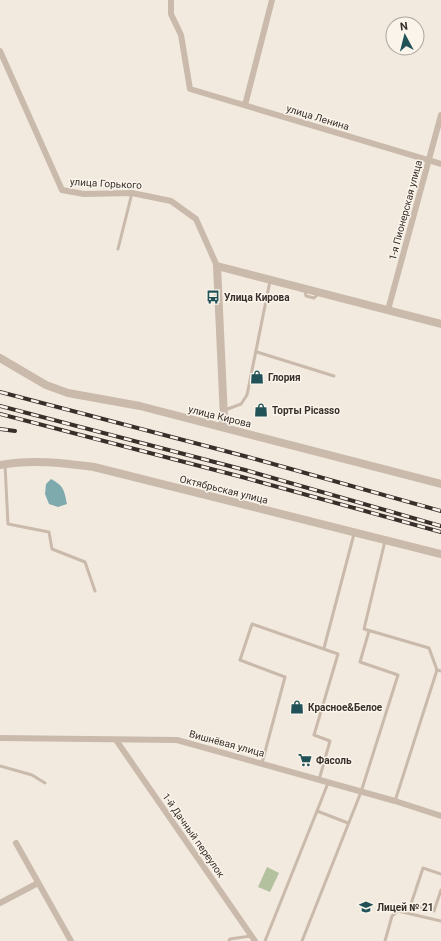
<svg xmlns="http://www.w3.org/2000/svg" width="441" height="941" font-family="Roboto,sans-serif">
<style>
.green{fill:#b4c19f}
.water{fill:#7eaaae}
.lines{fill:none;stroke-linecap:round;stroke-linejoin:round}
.service{stroke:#cabaab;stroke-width:3}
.minor{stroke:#cabaab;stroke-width:6}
.tertiary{stroke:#cabaab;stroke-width:8}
.rail-casing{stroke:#382f2a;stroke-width:4}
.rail{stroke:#faf4eb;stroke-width:2.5;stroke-dasharray:8;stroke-linecap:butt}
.labels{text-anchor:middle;stroke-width:3;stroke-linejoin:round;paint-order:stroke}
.street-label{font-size:10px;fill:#382f2a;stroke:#faf4eb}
.poi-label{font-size:10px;font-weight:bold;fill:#382f2a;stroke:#faf4eb;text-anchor:start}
</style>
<rect width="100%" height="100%" fill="#f2eadf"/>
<!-- green -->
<path class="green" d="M267,867l12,6 -9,19 -12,-5z"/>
<!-- water -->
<path class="water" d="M51,479c13,7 13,11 16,25l-9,3 -9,-3 -4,-10 1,-10z"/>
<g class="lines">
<!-- service -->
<g class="service">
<path d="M118,249l14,-56"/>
<path d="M305,290l1,6 8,2 4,-4"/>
<path d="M257,352l77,24"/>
<path d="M225,410l16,-6 6,-9 23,-114"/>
<path d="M5,465l3,59 41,8 3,17 33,13 10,29"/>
<path d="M385,541l-21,88 65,19 8,22 4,1"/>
<path d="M324,648l30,-114"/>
<path d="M262,763l23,-86 -45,-17 12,-36 86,30 -24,81 16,6 -11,39"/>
<path d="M0,766l32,9 13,8"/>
<path d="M395,801l42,-131"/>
<path d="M317,811l11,-28"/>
<path d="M441,874l-18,-6 -12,36 23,7 7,-21"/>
<path d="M229,941l1,-2 21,-3"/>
<path d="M265,941l52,-130 31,12"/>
<path d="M302,941l59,-149 37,-117 -38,-13 9,-31"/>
<path d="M385,941l7,-25 6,-5 43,10"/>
</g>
<!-- minor -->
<g class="minor">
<path d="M171,0v14l10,21 9,54 251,75"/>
<path d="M0,51l62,139 22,4 48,-1 39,8 25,18 21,47"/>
<path d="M245,105l27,-105"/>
<path d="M388,310l53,-195"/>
<path d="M0,738l177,2 218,61 46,15"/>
<path d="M116,740l139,201"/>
<path d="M16,843l55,98"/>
<path d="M0,903l38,-20"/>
</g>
<!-- tertiary -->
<g class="tertiary">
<path d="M0,358l46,27 22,8 72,13 301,78"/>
<path d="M222,426l2,-8 -7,-152 224,58"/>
<path d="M0,465c32,-6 63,-2 94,2l347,87"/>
</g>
<!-- rail casing -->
<g class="rail-casing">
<g id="rail">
<path d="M0,392l248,65 193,54"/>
<path d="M0,406l245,64 196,56"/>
<path d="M0,414l242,63 199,55"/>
<path d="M0,429l15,2"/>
</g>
</g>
<!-- rail -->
<use href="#rail" class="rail"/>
</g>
<!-- icons -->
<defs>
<g id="bus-bare" transform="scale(1.08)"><path d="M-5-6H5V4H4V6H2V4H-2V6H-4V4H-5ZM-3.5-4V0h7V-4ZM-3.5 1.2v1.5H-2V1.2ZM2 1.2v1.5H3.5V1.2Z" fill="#205258" stroke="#faf4eb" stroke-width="2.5" paint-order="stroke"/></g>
<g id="shop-bare" transform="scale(1.08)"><path d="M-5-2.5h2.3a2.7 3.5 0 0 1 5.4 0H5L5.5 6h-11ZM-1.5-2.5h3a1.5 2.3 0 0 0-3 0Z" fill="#205258" stroke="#faf4eb" stroke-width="2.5" paint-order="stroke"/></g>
<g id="supermarket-bare" transform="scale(1.08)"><path d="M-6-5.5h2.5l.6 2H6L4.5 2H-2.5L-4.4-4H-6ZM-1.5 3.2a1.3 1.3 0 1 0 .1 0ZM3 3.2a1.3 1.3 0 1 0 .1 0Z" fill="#205258" stroke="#faf4eb" stroke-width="2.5" paint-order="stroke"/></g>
<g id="school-bare" transform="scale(1.08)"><path d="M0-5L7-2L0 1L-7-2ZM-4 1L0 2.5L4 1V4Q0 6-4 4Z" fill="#205258" stroke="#faf4eb" stroke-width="2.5" paint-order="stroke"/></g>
</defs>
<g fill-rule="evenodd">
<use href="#bus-bare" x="213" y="297"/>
<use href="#shop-bare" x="257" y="377"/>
<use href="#shop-bare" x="261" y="410"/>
<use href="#shop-bare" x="297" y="707"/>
<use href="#supermarket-bare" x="305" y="760"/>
<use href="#school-bare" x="366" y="907"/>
</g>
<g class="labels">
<!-- street labels -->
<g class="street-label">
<text transform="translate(318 117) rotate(17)" y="4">улица Ленина</text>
<text transform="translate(106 183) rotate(3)" y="4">улица Горького</text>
<text transform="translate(405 210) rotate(-75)" y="4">1-я Пионерская улица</text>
<text transform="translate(220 416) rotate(14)" y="4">улица Кирова</text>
<text transform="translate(224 489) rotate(14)" y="4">Октябрьская улица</text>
<text transform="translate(227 743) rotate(15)" y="4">Вишнёвая улица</text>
<text transform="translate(194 835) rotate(55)" y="4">1-й Дачный переулок</text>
</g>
<!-- poi labels -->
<g class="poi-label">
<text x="224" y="301">Улица Кирова</text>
<text x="268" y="381">Глория</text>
<text x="272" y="414">Торты Picasso</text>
<text x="308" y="711">Красное&amp;Белое</text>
<text x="316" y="764">Фасоль</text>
<text x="377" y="911">Лицей № 21</text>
</g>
</g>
<!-- north arrow -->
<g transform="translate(405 36) rotate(353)"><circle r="19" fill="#faf4eb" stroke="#aca59e"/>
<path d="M0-3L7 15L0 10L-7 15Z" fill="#205258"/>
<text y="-6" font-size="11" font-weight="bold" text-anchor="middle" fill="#382f2a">N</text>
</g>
</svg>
